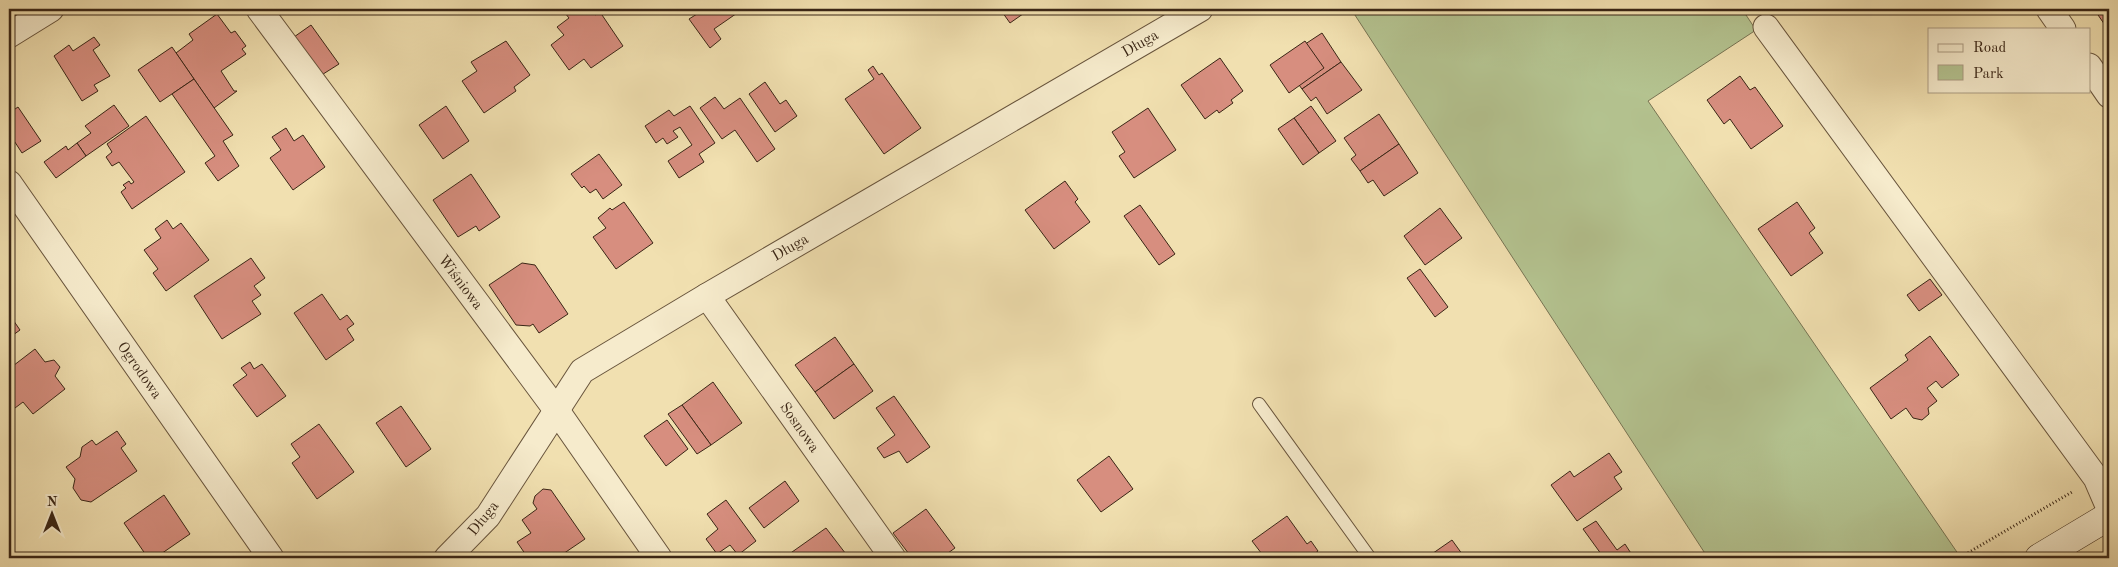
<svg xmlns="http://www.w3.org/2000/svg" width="2118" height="567" font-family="'Old Standard TT',serif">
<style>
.green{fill:#b4c390;stroke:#777453}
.building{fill:#d78e7f;stroke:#3a2616}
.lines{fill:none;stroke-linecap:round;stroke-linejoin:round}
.service-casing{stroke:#68543c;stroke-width:14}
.minor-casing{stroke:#68543c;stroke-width:27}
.secondary-casing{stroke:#3a2616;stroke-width:29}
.path{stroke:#3a2616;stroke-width:3;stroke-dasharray:1 2.5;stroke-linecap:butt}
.service{stroke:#f6ebcc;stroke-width:12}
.minor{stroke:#f6ebcc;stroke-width:25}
.secondary{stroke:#f6ebcc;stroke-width:28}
.labels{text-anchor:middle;stroke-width:4;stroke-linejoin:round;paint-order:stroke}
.street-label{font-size:15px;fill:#3a2616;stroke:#f6ebcc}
</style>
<rect width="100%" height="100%" fill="#f1e0b0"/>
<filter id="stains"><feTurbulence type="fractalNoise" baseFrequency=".004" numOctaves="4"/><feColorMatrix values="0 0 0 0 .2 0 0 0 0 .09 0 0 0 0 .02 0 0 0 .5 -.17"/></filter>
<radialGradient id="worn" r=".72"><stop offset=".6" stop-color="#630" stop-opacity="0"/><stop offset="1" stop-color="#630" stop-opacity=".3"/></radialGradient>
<!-- green -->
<path class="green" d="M1351,9h391l14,21 -108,71 313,457h-253z"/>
<!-- building -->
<g class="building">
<path d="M571,9h7l3,5 8,-5h2l4,6 5,-3 23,34 -32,22 -7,-9 -15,11 -18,-25 13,-10 -7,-8 12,-9 -4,-5z"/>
<path d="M705,9h38l-29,20 7,10 -11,9 -21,-29z"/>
<path d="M1000,9h30l-20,14z"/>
<path d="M2100,9h9v22l-13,-19z"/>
<path d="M217,14l14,19 4,-2 11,15 -4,3 4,5 -25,17 13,20h3l-23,17 -38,-55 17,-13 -4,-6z"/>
<path d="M311,25l28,39 -19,12 -26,-39z"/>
<path d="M1322,33l19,29 -39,27 -9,-12 6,-4 -12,-17z"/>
<path d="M94,37l6,8 -7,5 17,26 -16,9 4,6 -16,10 -28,-45 15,-11 4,6z"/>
<path d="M506,41l24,34 -16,12 2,4 -32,22 -22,-32 15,-10 -6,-9z"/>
<path d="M1305,41l19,27 -35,25 -19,-28z"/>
<path d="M172,47l22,32 -34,23 -22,-32z"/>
<path d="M1220,58l23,33 -12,9 2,3 -14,10 -2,-3 -12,9 -24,-34z"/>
<path d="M1341,62l21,28 -35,24 -11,-17 -5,4 -9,-12z"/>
<path d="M873,66l6,9 3,-2 39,55 -37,26 -39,-55 29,-20 -6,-9z"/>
<path d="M1740,76l10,14 5,-3 28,39 -32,23 -21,-30 -6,5 -17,-24z"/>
<path d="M194,79l39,56 -10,6 16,25 -21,15 -13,-18 10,-7 -43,-62z"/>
<path d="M765,82l15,22 6,-4 11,16 -22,16 -26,-38z"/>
<path d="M715,97l9,12 16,-11 35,51 -18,13 -22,-32 -13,9 -22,-31z"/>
<path d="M114,105l15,21 -43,30 -9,-13 14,-10 -6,-7z"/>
<path d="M446,106l23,35 -26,18 -24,-34z"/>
<path d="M690,106l25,37 -16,11 5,8 -25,16 -11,-17 24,-16 -12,-18 -7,4 5,6 -11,7 -4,-6 -7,5 -11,-17 24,-16 5,6z"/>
<path d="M1311,106l25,35 -17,12 -25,-35z"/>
<path d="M18,107l23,34 -19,12 -13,-20v-20z"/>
<path d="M1148,108l28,42 -42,28 -15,-22 6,-4 -13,-20z"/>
<path d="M1379,114l20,30 -39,27 -9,-12 5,-4 -12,-17z"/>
<path d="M146,116l39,56 -53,37 -11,-17 5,-4 -3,-3 6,-4 2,3 3,-2 -15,-20 -7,4 -6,-9 6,-5 -5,-8z"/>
<path d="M1294,118l25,35 -16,12 -25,-36z"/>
<path d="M286,128l8,13 9,-6 22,32 -32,23 -23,-32 11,-8 -9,-13z"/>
<path d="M77,143l9,13 -30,22 -12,-16 22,-16 2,4z"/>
<path d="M1399,144l19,29 -34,23 -11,-16 -5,3 -8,-12z"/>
<path d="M599,154l23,31 -19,14 -7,-10 -6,4 -6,-7 -2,2 -11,-14z"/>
<path d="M471,174l29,43 -21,14 -3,-5 -18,11 -25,-37z"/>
<path d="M1065,181l13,18 -3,3 15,20 -36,27 -29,-39z"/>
<path d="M624,202l29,41 -37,26 -23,-32 13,-9 -8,-10 12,-10 2,2z"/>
<path d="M1797,202l18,26 -6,5 14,20 -32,23 -33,-47z"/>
<path d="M1140,205l35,49 -16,11 -35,-49z"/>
<path d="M1440,208l22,30 -37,27 -21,-29z"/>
<path d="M167,220l6,9 8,-6 28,37 -43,31 -13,-18 5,-4 -14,-19 17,-12 -6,-9z"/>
<path d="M251,258l14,20 -11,8 7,9 -9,6 9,13 -39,25 -28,-43z"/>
<path d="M522,263l13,2 33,49 -29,19 -6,-9 -3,2 -14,-1 -27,-40z"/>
<path d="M1420,269l28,38 -13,10 -28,-39z"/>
<path d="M1930,279l12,16 -23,16 -12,-16z"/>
<path d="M322,294l18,26 7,-5 7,9 -7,5 7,11 -28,20 -32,-47z"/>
<path d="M9,314l11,16 -11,8z"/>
<path d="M1930,336l29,39 -17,13 -6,-7 -9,7 10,13 -9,7 1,6 -7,6 -9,-2 -7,-10 -15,11 -21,-31 38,-28 -3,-5z"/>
<path d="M835,337l19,27 -39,28 -20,-27z"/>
<path d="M35,349l10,13 9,-2 6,7 -5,9 10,13 -32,25 -10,-12 -8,6 -6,-8v-11l3,-2 -3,-5v-13z"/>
<path d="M250,362l4,7 8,-5 24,32 -29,21 -24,-32 14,-10 -6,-7z"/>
<path d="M854,364l19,27 -39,28 -19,-27z"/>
<path d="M713,382l29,41 -31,22 -29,-40z"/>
<path d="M894,396l36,51 -23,16 -8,-12 -15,7 -7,-10 18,-13 -19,-27z"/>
<path d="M682,405l29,40 -14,9 -29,-40z"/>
<path d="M401,406l30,43 -25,18 -30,-44z"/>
<path d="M667,420l21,29 -22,17 -22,-30z"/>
<path d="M319,424l35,48 -37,27 -25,-36 8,-6 -9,-13z"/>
<path d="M117,431l9,13 -5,4 16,23 -46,31 -10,-2 -8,-12 2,-9 -9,-12 14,-10 2,-10 10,-7 4,5z"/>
<path d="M1609,453l13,19 -8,5 8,12 -45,32 -26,-36 19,-14 4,6z"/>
<path d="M1109,456l24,33 -32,23 -24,-32z"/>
<path d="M785,481l14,20 -35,27 -15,-20z"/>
<path d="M543,489l8,1 34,49 -28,19h-29l-11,-16 14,-9 -9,-13 15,-11 -4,-6 2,-7z"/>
<path d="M164,495l26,39 -35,24h-7l-24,-35z"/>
<path d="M726,500l30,41 -18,14 -8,-10 -13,9 -11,-15 12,-10 -11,-15z"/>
<path d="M926,509l29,39 -14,10h-29l-19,-25z"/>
<path d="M1287,516l20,28 4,-3 7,10 -4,3 3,4h-52l-13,-17z"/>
<path d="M1596,521l21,29 8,-6 9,14h-30l-21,-29z"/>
<path d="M826,528l23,30h-63l-1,-1z"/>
<path d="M1452,540l13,18h-39z"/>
</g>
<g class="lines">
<!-- service casing -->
<g class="service-casing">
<path id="service" d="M1259,404l111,154"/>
</g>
<!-- minor casing -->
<g class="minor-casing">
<g id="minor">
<path d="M259,9l298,402 102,147"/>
<path d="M2049,9l14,20"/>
<path d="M1766,27l330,451 13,30"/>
<path d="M9,35l42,-26"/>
<path d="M2089,66l20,29"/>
<path d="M9,183l262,375"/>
<path d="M707,296l186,262"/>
<path d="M447,558l41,-42 94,-145 125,-75 493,-287"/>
</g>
</g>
<!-- secondary casing -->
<g class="secondary-casing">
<path id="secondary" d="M2039,558l70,-42"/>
</g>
<!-- path -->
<path class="path" d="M1959,558l113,-66"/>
<!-- service -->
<use href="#service" class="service"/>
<!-- minor -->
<use href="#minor" class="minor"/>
<!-- secondary -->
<use href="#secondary" class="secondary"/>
</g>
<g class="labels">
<!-- street labels -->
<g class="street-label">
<text transform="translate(1140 43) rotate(-30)" y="5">Długa</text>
<text transform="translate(790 247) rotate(-30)" y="5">Długa</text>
<text transform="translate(461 282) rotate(53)" y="5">Wiśniowa</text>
<text transform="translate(140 370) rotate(55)" y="5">Ogrodowa</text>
<text transform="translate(800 427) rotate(55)" y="5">Sosnowa</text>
<text transform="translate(483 518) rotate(-51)" y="5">Długa</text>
</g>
</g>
<!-- margin -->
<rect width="2118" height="567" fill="none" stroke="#f1e0b0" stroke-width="30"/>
<rect x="10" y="10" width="2098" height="547" fill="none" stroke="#3a2616" stroke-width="2.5"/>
<rect x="15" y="15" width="2088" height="537" fill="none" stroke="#3a2616"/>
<!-- legend -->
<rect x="1928" y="28" width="162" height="65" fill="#f6ebcc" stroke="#ab9c83"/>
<rect x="1938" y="44" width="25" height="8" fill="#f6ebcc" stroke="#ab9c83"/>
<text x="1973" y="52" font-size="15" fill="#3a2616">Road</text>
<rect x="1938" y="65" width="25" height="15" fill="#b4c390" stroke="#ab9c83"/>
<text x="1973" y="78" font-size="15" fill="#3a2616">Park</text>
<!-- north arrow -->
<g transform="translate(52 514)" stroke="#f6ebcc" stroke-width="4" paint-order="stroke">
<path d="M0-4L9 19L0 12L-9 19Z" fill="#3a2616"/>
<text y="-8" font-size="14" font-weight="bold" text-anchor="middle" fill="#3a2616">N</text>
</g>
<rect width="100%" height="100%" filter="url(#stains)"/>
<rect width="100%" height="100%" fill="url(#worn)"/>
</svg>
